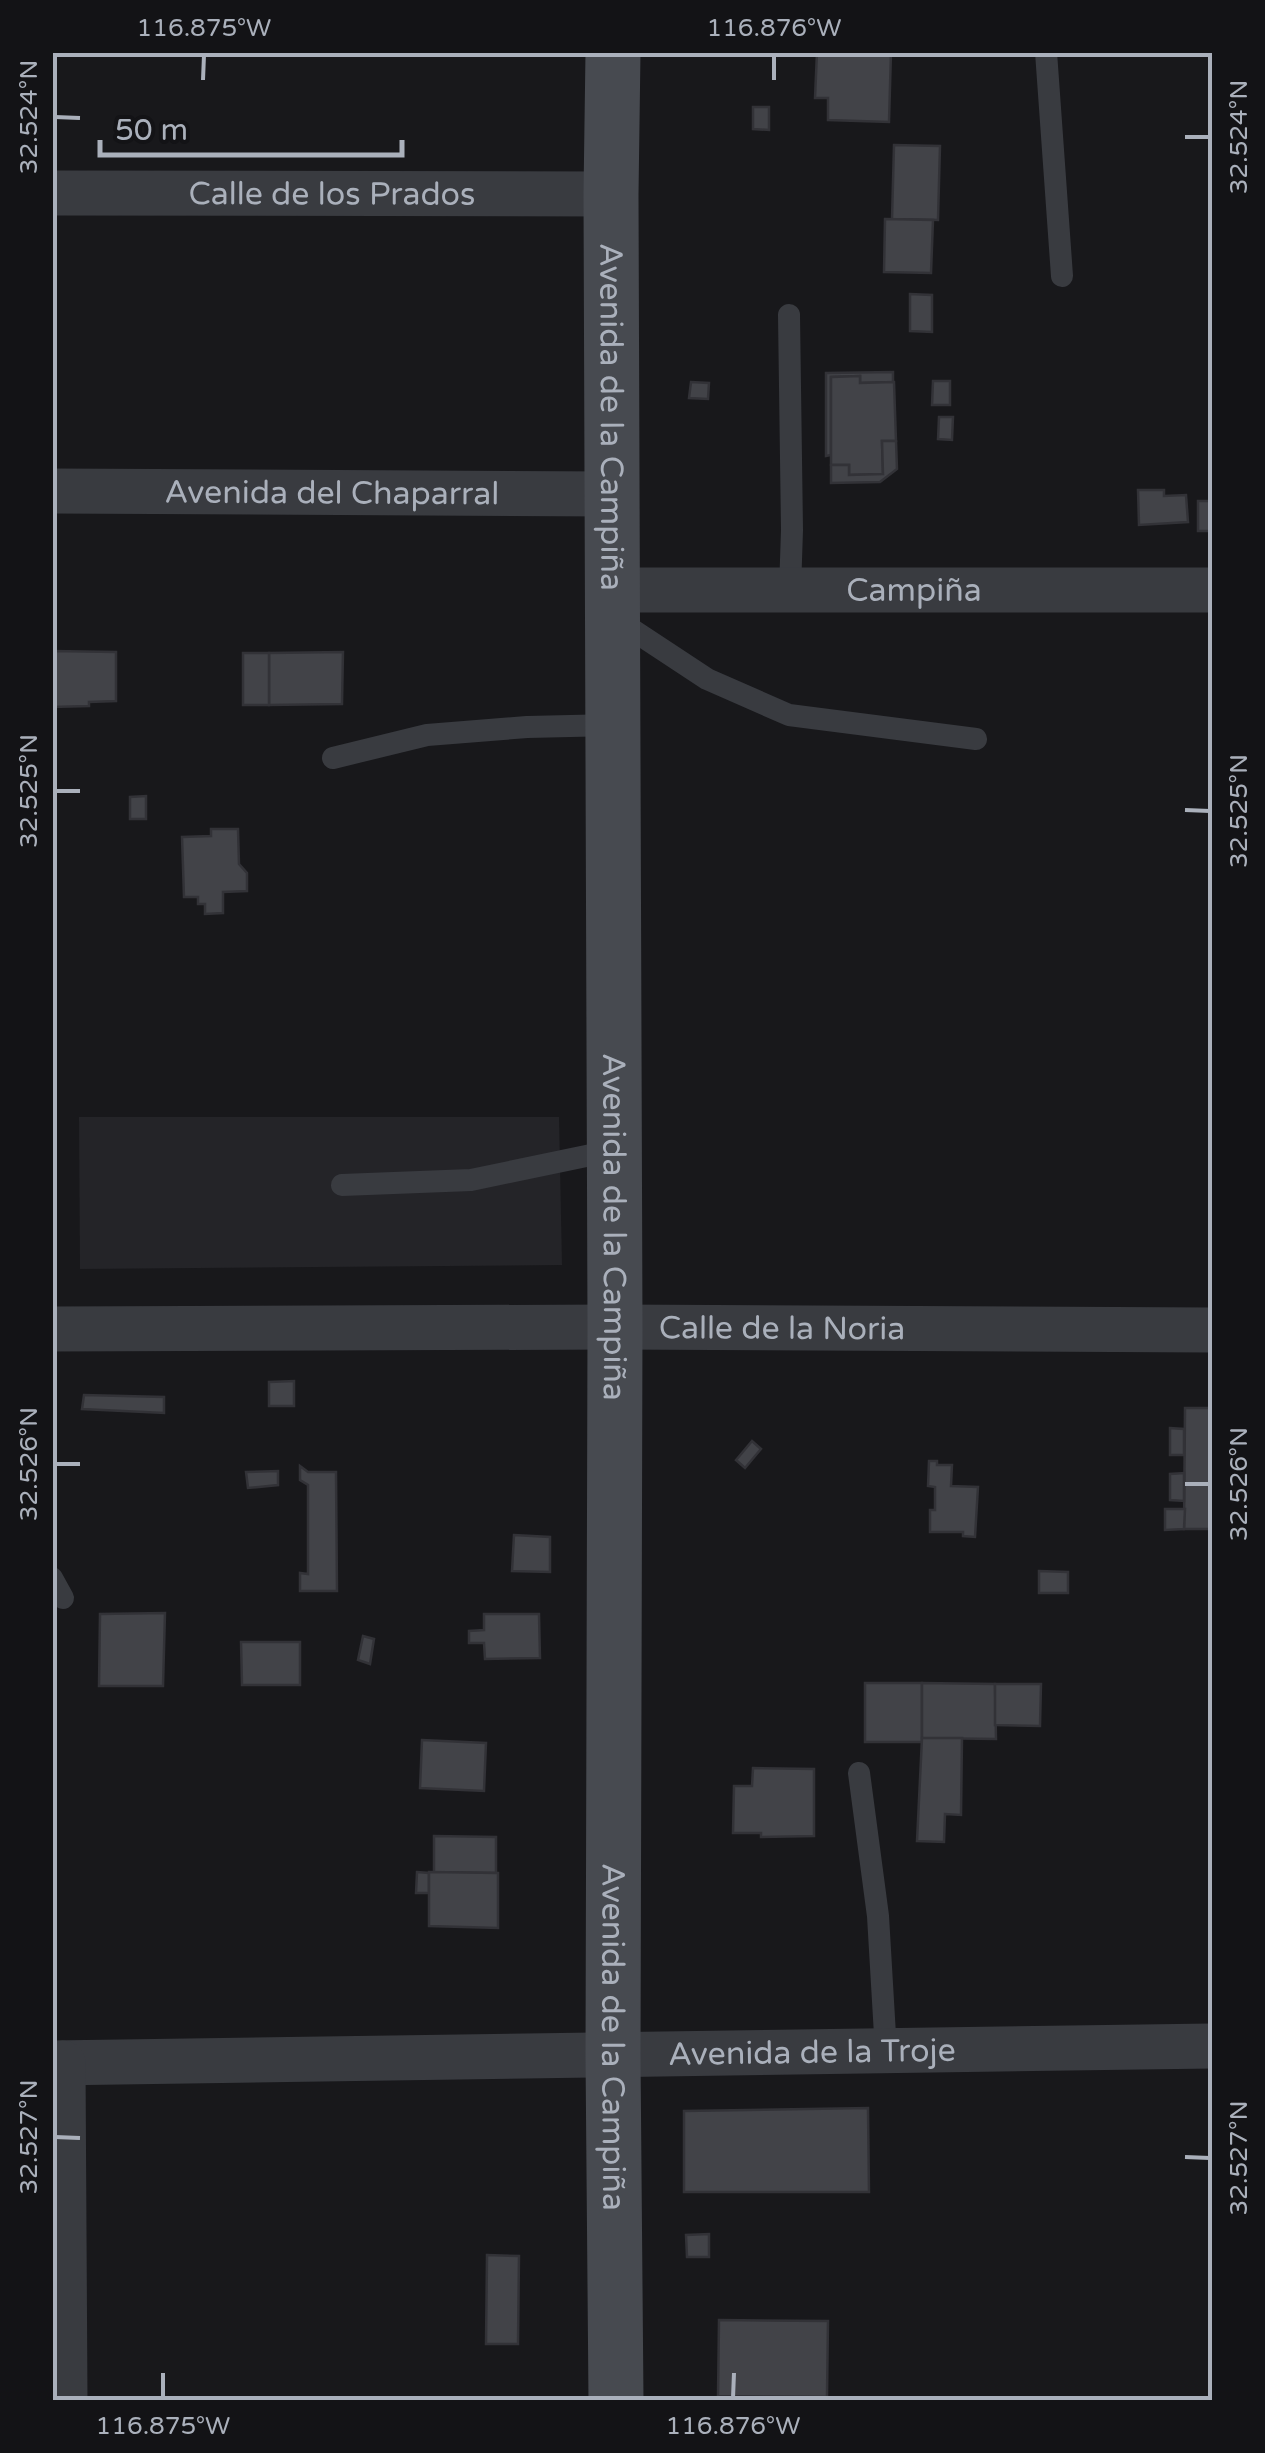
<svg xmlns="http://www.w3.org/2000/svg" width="1265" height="2453" font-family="'Varela Round',sans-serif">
<rect width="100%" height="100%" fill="#18181b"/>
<polygon fill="#242428" points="79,1117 559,1117 562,1265 80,1269"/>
<g fill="#424348" stroke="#323237" stroke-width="2.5">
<polygon points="817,52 891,52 889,122 828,120 828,98 815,98"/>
<polygon points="753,107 769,107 769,130 753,129"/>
<polygon points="894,145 940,146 938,220 892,219"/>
<polygon points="885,219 933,220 931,273 884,272"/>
<polygon points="910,294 932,295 932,332 910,331"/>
<polygon points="893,372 893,382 860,383 860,376 831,377 831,455 826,456 826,373"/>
<polygon points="860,376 860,383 894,382 896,441 882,441 883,474 849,475 849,465 831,465 831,377"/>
<polygon points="933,381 950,381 950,405 932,405"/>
<polygon points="691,382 709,383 708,399 689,398"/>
<polygon points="939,417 953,417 952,440 938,439"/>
<polygon points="882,441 896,441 897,469 880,482 831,483 831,465 849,465 849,475 883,474"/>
<polygon points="1138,490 1164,490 1164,496 1186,495 1188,522 1139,525"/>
<rect x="1198" y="501" width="14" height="30"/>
<polygon points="52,651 116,652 116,701 89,702 89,706 52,707"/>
<polygon points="343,652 342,704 269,705 269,653"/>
<rect x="243" y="653" width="26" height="52"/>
<polygon points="146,796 146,819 130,819 130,797"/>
<polygon points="211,829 238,829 239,864 247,873 247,891 223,892 223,913 205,914 205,904 198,904 198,897 184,897 182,837 211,836"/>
<polygon points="294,1381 294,1406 269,1406 269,1382"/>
<polygon points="84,1395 164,1397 164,1413 82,1409"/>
<polygon points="1185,1408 1212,1408 1212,1529 1184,1529"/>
<polygon points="1170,1428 1184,1429 1184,1455 1170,1455"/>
<polygon points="752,1441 761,1449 745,1468 736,1460"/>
<polygon points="929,1461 937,1461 937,1465 952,1465 951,1486 978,1487 975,1537 963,1536 963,1532 930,1532 930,1510 935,1510 935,1487 928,1486"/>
<polygon points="300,1466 308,1472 336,1472 337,1591 300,1591 300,1573 308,1574 308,1485 300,1480"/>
<polygon points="278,1471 278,1485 248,1488 246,1472"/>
<polygon points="1184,1473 1184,1501 1170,1500 1170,1474"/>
<polygon points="1165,1509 1185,1509 1184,1529 1165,1530"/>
<polygon points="514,1535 550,1537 550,1572 512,1571"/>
<polygon points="1039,1571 1068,1572 1068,1593 1039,1593"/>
<polygon points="165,1613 163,1686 99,1686 100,1614"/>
<polygon points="484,1614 539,1614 540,1658 485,1659 484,1643 469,1643 469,1631 484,1630"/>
<polygon points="363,1636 374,1639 370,1664 358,1660"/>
<polygon points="241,1642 300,1642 300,1685 242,1685"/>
<rect x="865" y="1683" width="57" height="59"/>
<polygon points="922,1683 995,1684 996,1739 922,1738"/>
<polygon points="995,1684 1041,1684 1040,1726 995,1725"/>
<polygon points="922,1738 962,1738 961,1815 945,1814 944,1842 917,1841"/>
<polygon points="422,1740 486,1743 484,1791 420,1788"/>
<polygon points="753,1768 814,1769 814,1836 761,1837 761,1833 733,1833 734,1786 752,1786"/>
<polygon points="434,1836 496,1837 496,1873 434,1872"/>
<polygon points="417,1872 429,1873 429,1893 416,1893"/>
<polygon points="429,1872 498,1873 498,1928 429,1926"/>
<polygon points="868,2108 869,2192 684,2192 684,2111"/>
<polygon points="709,2234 709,2257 687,2257 686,2235"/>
<polygon points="487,2255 519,2256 518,2344 486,2344"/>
<polygon points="719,2320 828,2321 827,2397 718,2396"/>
</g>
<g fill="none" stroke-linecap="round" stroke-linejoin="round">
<g stroke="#393b40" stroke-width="22">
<polyline points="1046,52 1062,276"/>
<polyline points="789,315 792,530 790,590"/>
<polyline points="616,619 707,679 789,715 976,739"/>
<polyline points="333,758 427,735 527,727 614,725"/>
<polyline points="342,1185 471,1180 615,1150"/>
<polyline points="52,1578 63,1598"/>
<polyline points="859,1773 878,1916 886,2052"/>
</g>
<g stroke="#393b40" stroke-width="45">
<path id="s1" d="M52 193 611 194"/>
<path id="s2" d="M52 491 612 494"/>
<path id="s3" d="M614 590H1212"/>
<path id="s4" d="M52 1329 615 1327 1212 1330"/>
<path id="s5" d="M52 2063 1212 2046"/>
<polyline points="63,2063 65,2400"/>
</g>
<path stroke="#474a50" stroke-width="55" id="s6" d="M613 52 611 194 615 1327 613 2056 616 2400"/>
</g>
<path fill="none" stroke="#aab0bb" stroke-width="4" d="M203 80 204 55M774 80V55M55 117 80 118M1185 137H1210M55 791H80M1185 810 1210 811M55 1464H80M1185 1484H1210M55 2137 80 2138M1185 2157 1210 2158M163 2398V2373M733 2398 734 2373"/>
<g text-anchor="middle" stroke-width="8" stroke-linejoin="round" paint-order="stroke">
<g font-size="32" fill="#aab0bb" stroke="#131316">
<text dy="11" stroke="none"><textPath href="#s1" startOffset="280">Calle de los Prados</textPath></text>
<text dy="11" stroke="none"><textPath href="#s6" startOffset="365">Avenida de la Campiña</textPath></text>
<text dy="11" stroke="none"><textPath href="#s2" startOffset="280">Avenida del Chaparral</textPath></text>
<text dy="11" stroke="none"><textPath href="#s3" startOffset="300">Campiña</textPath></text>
<text dy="11" stroke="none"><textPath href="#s6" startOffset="1175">Avenida de la Campiña</textPath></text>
<text dy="11" stroke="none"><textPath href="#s4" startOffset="730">Calle de la Noria</textPath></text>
<text dy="11" stroke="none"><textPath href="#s6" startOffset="1985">Avenida de la Campiña</textPath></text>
<text dy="11" stroke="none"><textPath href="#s5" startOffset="760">Avenida de la Troje</textPath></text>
</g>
</g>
<rect width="1265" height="2453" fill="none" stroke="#131316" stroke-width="110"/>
<path d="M100 140v15h302v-15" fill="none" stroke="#aab0bb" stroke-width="5"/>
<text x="115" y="140" font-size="30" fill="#aab0bb" stroke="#131316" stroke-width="8" paint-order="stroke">50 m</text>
<rect x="55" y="55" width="1155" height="2343" fill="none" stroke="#aab0bb" stroke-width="4"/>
<g font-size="25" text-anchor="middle" fill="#aab0bb">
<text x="204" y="36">116.875°W</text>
<text x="774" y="36">116.876°W</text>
<text transform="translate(28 117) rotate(-90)" y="9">32.524°N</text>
<text transform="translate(1238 137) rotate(-90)" y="9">32.524°N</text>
<text transform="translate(28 791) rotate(-90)" y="9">32.525°N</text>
<text transform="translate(1238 811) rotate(-90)" y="9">32.525°N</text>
<text transform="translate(28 1464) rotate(-90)" y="9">32.526°N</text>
<text transform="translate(1238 1484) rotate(-90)" y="9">32.526°N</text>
<text transform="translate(28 2137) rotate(-90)" y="9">32.527°N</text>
<text transform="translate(1238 2158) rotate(-90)" y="9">32.527°N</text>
<text x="163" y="2434">116.875°W</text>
<text x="733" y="2434">116.876°W</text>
</g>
</svg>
